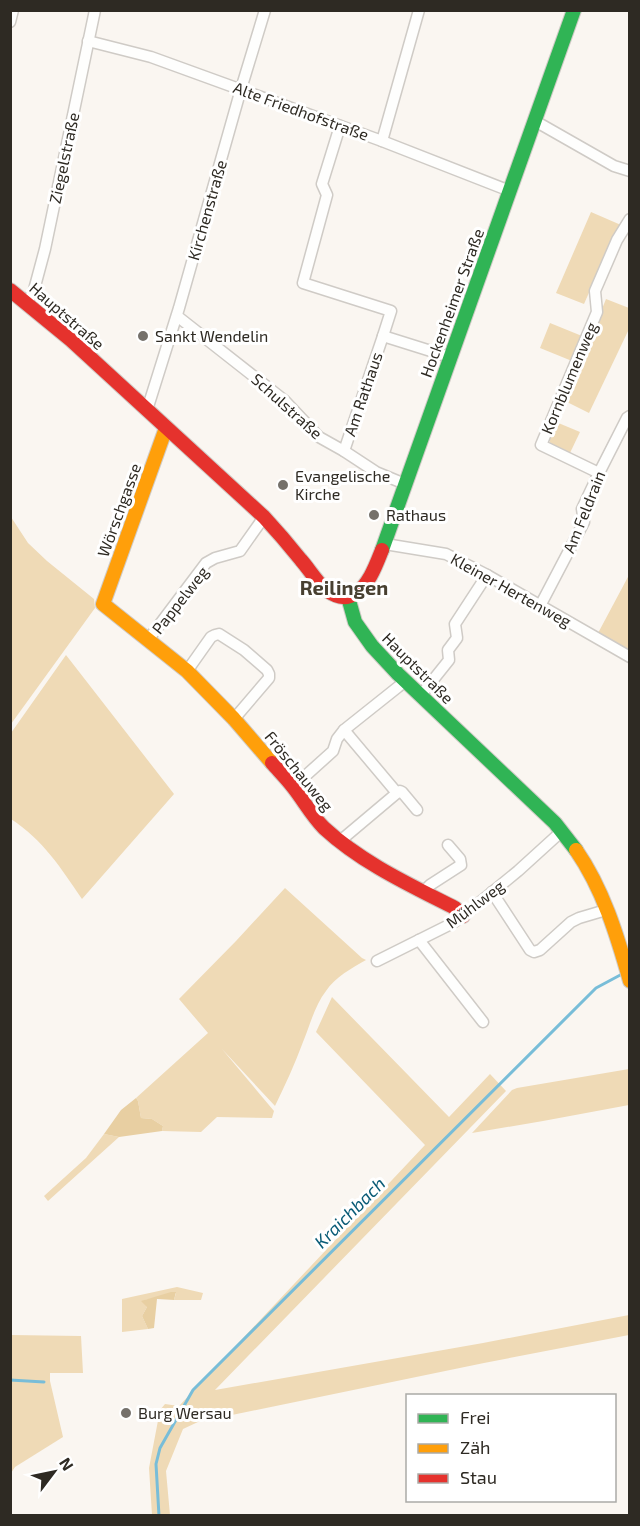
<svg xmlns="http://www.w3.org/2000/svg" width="640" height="1526" font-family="'Exo 2',sans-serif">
<rect width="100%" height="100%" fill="#faf6f1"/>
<g fill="#efdab6">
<polygon points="591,212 621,225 613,238 584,304 556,293"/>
<polygon points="606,299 629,308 629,329 589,413 565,401"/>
<polygon points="550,323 582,336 572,361 540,348"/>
<polygon points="556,422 580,432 569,455 552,447 549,440"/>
<polygon points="11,517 28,543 47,561 94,599 95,608 11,724"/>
<polygon points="629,575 629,652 597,635"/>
<path d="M66 655 174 794 82 899C61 868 43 840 11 819V733Z"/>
<path d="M285 888 362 958 366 960C352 968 335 977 326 991 315 1005 310 1025 303 1042 295 1064 285 1085 275 1106L222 1049 274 1111 272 1118 217 1117 201 1132 162 1131 163 1126 152 1119 141 1118 138 1101 136 1098 208 1033 179 999 236 941Z"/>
<polygon points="332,997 449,1117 490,1074 506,1091 215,1390 483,1343 629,1315 629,1335 484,1363 198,1422 183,1429 166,1471 170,1515 152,1515 149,1468 160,1410 165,1404 179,1406 425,1145 316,1032"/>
<polygon points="629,1069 629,1105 543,1121 472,1133 512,1090 517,1088"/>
<polygon points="104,1134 119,1137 48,1201 44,1196 86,1158"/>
<polygon points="177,1287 203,1293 201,1300 174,1300 176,1293 145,1300 147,1307 142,1316 148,1329 122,1332 122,1299"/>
<polygon points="11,1335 81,1336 83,1373 50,1373 50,1381 63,1437 15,1467 11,1473"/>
</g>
<g fill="#e8cfa2">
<polygon points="136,1098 138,1101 141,1118 152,1119 163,1126 162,1131 119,1137 104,1134 121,1110"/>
<polygon points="171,1292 176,1292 174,1300 157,1299 154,1328 148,1329 142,1316 147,1307 141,1301"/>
</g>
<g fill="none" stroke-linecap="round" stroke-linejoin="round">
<g stroke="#78bdd8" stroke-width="3">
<polyline points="10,1380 44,1382"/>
<polyline points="159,1516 156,1464 160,1448 193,1390 596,988 624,973"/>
</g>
<defs>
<g id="street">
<polyline points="10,22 13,10"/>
<polyline points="88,41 151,57 382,141 510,191"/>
<polyline points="535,121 614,166 630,171"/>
<polyline points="340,126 322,184 327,195 303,283 391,311 383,336"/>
<polyline points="382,141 419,10"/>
<polyline points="27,303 34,290 45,249 95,10"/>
<polyline points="177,316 284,400 319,437 344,451 376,472 405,484"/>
<polyline points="147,410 179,308 241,89 265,10"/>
<polyline points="344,451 383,336 450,357"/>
<polyline points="599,473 541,445 597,312 595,291 617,240 630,219"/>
<polyline points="385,544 446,554 487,575 630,657"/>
<polyline points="540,606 584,522 582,509 599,473 627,418 630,416"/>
<polyline points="148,640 206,563 215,558 240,551 264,517"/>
<polyline points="187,671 211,637 215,635 219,634 244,650 267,670 269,674 269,678 234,719"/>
<polyline points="421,695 449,660 448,650 457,638 455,624 487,575"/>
<polyline points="344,730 397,793 400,791 402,792 417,810"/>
<polyline points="293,787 333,751 337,739 344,730 398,687 405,681"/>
<polyline points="340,841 397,793"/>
<polyline points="424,891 430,885 461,865 460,859 448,845"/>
<polyline points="492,892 530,950 534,952 540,950 571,922 579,918 606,910"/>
<polyline points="419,940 483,1022"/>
<polyline points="377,961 451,924 463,916 518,871 562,831"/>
</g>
<g id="fast">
<polyline points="382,550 574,10"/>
<polyline points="348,597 355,622 372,646 398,674 555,823 576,850"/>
</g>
<g id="slow">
<polyline points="166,428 103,604 187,671 234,719 272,763"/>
<path d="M576 850C603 889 617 935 630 981"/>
</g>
<g id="jam">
<path d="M10 290 71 340 264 517C277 531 289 545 301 560 309 569 316 581 325 589 334 596 345 600 355 594 369 585 376 565 382 550"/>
<path d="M272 763C279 771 287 779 293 787 304 801 312 816 324 828 362 863 410 885 455 908L463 916"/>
</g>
</defs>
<use href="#street" stroke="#cfcbc6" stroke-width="13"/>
<use href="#fast" stroke="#cfcbc6" stroke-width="16"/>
<use href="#slow" stroke="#cfcbc6" stroke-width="16"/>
<use href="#jam" stroke="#cfcbc6" stroke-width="16"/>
<use href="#street" stroke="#fefefd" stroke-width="10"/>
<use href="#fast" stroke="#30b455" stroke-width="14"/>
<use href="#slow" stroke="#ff9f0a" stroke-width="14"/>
<use href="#jam" stroke="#e5322d" stroke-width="14"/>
</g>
<g fill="#75716b" stroke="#fff" stroke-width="2">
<circle cx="143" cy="336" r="6"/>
<circle cx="283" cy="485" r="6"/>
<circle cx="374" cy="515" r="6"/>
<circle cx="126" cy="1413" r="6"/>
</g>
<g text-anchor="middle" stroke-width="6" stroke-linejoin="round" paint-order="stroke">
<g font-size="16" fill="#2e2a23" stroke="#fff">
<text transform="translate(301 111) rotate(20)" y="6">Alte Friedhofstraße</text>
<text transform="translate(64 158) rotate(-78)" y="6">Ziegelstraße</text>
<text transform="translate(207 210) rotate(-74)" y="6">Kirchenstraße</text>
<text transform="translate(452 303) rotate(-70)" y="6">Hockenheimer Straße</text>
<text transform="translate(67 316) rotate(41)" y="6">Hauptstraße</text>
<text transform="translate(569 378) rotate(-67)" y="6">Kornblumenweg</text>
<text transform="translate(363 394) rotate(-71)" y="6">Am Rathaus</text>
<text transform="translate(287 406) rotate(42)" y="6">Schulstraße</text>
<text transform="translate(119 510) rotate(-70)" y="6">Wörschgasse</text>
<text transform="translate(584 512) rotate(-68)" y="6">Am Feldrain</text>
<text transform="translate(511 590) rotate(29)" y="6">Kleiner Hertenweg</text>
<text transform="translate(180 600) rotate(-52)" y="6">Pappelweg</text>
<text transform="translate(418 668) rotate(45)" y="6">Hauptstraße</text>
<text transform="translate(299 771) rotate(51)" y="6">Fröschauweg</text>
<text transform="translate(475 904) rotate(-37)" y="6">Mühlweg</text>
</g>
<g font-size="16" fill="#2e2a23" stroke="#fff" text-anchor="start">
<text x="155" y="342">Sankt Wendelin</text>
<text x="295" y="482">Evangelische<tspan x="295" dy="18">Kirche</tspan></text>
<text x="386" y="521">Rathaus</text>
<text x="138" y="1419">Burg Wersau</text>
</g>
<g font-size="18" font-style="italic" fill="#0a5c77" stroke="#fff">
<text transform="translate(350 1213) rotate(-45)" y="6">Kraichbach</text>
</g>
<g font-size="20" font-weight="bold" fill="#484031" stroke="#fff">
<text x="344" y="595">Reilingen</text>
</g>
</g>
<rect width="640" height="1526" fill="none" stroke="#2e2a23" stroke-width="24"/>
<rect x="406" y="1394" width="210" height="108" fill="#ffffff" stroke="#abaaa7" stroke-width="1.5"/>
<rect x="418" y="1414" width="30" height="9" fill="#30b455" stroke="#abaaa7" stroke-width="1.5"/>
<text x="460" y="1424" font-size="18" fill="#2e2a23">Frei</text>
<rect x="418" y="1444" width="30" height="9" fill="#ff9f0a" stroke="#abaaa7" stroke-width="1.5"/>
<text x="460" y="1454" font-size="18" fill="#2e2a23">Zäh</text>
<rect x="418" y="1474" width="30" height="9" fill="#e5322d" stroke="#abaaa7" stroke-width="1.5"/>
<text x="460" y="1484" font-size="18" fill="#2e2a23">Stau</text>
<g transform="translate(54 1472) rotate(58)" stroke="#ffffff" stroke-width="4.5" paint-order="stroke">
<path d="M0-4.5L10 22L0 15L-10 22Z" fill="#2e2a23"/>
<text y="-9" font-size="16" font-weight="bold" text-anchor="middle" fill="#2e2a23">N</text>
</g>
</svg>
